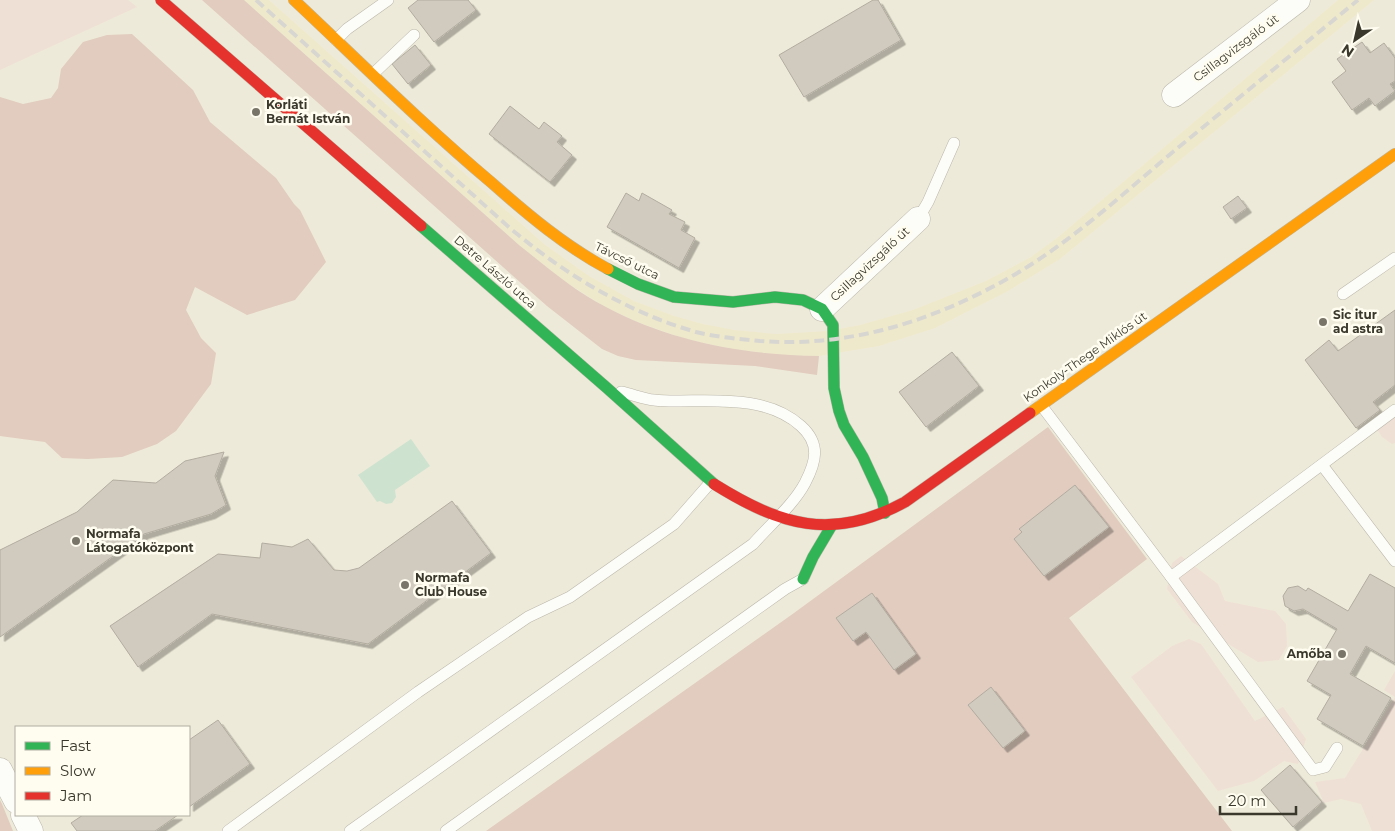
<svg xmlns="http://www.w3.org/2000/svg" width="1395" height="831" font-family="Montserrat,sans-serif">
<defs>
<filter id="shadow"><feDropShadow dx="4.5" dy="4.5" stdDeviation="0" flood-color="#0004"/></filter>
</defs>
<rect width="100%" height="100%" fill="#eeead9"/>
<polygon fill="#efe9cc" points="244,0 269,0 544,244 589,276 634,301 674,316 703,324 734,330 776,334 828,331 860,325 913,310 986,281 1031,257 1057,238 1338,0 1374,0 1060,259 1008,291 935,328 879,346 819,356 786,356 730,349 682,338 637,322 605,307 564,281 519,245"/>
<g fill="#efe0d5">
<polygon points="0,0 128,0 137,7 0,70"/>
<polygon points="1395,416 1395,443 1392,444 1382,437 1377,429"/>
<polygon points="1181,556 1218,584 1225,601 1275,611 1286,624 1287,646 1279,660 1258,662 1192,622 1167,589 1172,563"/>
<polygon points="1189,639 1201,644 1255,721 1283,707 1306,739 1298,764 1284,761 1254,781 1218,791 1131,677 1172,646"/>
<polygon points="1395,671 1395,831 1372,831 1361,804 1341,799 1324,803 1315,782 1345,778 1395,697 1384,690"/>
</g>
<g fill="#e1ccbf">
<path d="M202 0H244L519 245C547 267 574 291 606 307 671 342 746 355 819 356L817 375 755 366 636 360 618 356 602 349 547 306Z"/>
<polygon points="132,34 193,90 210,122 276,178 294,204 300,210 326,262 295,300 247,315 195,287 186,310 201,338 216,353 211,384 176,431 157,444 122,457 88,459 62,458 45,442 0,436 0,97 23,104 51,98 58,88 61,69 83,42 107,35"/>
<polygon points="1048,427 1147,559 1069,618 1232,831 486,831 794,613"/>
<polygon points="0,800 2,804 13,831 0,831"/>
</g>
<polygon fill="#cee3cf" points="411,439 430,466 395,490 396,497 392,503 386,504 380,501 377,502 358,475"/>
<g fill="#d1cbbf" stroke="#b2aca0" filter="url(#shadow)">
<polygon points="418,0 468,0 476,10 434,42 408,8"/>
<polygon points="873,0 878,0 901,40 804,97 779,55"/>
<polygon points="1362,42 1370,53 1384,43 1395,58 1395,81 1390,84 1395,91 1375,106 1369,98 1352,110 1332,82 1346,71 1337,59"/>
<polygon points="415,45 431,65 408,84 392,64"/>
<polygon points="510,106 539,129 544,122 562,136 557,142 572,155 550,182 489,134"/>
<polygon points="626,193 639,201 642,193 672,210 669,214 685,222 681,230 695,238 679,268 607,227"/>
<polygon points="1238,196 1247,208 1231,219 1223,207"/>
<polygon points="1395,310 1395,385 1373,402 1380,410 1356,428 1305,360 1329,340 1338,351"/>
<polygon points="952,352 979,386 926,427 899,392"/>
<polygon points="224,452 215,476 226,505 211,514 144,534 0,637 0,550 77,512 113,480 156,483 185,461"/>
<polygon points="1075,485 1109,527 1044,576 1014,539 1022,532 1019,529"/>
<polygon points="452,501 491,553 368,644 212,614 138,667 110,626 218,554 260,558 262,543 292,547 308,539 334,570 347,571 359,568"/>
<polygon points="1370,574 1395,588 1395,663 1366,646 1350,674 1391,698 1363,746 1317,719 1331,695 1307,681 1337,629 1303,609 1294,611 1285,606 1283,596 1288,588 1298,586 1306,591 1308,588 1348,611"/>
<polygon points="872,593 916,654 894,670 866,632 853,641 836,618"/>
<polygon points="991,687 1025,731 1003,748 968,705"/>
<polygon points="218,720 250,764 189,807 189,740"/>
<polygon points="1290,765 1322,802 1293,827 1261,790"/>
<polygon points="83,815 178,815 155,831 77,831 71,823"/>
</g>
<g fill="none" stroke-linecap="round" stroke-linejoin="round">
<defs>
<g id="lane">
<polyline points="336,40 347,29 388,0"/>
<polyline points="373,74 414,35"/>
<polyline points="918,219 928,202 954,143"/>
<polyline points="1343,294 1395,258"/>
<polyline points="1041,405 1171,577 1313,770 1325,767 1337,748"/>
<polyline points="1322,465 1395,561"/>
<polyline points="1171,577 1395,410"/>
<polyline points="228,831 418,692 528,617 570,597 674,524 711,482"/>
<path d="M350 831 753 544C769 526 794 504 805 483 816 462 821 444 801 426 768 396 718 401 677 401 670 401 662 401 654 400 643 399 632 394 621 392"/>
<polyline points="446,831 785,589 803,579"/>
</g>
<g id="street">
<polyline points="1174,95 1298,0"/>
<polyline points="822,309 918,219"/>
<polyline points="0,770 16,801"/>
<polyline points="23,815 31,831"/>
</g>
<g id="fast">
<polyline points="421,226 607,388 714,484"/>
<polyline points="608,269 638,284 674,297 733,302 775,297 803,300 822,309 833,325 834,388 839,411 844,425 863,457 882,498 885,513"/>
<polyline points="803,579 813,557 832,525"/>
</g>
<g id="slow">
<path d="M294 0C360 62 423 125 492 183 528 215 565 246 608 269"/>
<polyline points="1030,413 1395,154"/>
</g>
<g id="jam">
<polyline points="161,0 421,226"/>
<path d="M714 484C780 525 832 542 905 502L1030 413"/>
</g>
</defs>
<use href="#lane" stroke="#bab7a9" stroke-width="12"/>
<use href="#street" stroke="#bab7a9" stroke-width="25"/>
<use href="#fast" stroke="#bab7a9" stroke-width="12"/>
<use href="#slow" stroke="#bab7a9" stroke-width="12"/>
<use href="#jam" stroke="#bab7a9" stroke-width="12"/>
<use href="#lane" stroke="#fcfcf9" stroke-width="11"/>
<use href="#street" stroke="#fcfcf9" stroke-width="24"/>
<use href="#fast" stroke="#30b455" stroke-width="11"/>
<use href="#slow" stroke="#ff9f0a" stroke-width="11"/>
<use href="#jam" stroke="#e5322d" stroke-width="11"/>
<path stroke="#d8d6d1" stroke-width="4" stroke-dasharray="10 5" stroke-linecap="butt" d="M256 0 511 229C566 275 627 312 696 332 716 337 739 339 760 341 851 348 936 320 1014 275 1072 241 1123 194 1174 151 1235 101 1297 50 1358 0"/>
</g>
<g fill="#797669" stroke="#fffdf0" stroke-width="2">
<circle cx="256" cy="112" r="5"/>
<circle cx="1323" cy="322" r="5"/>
<circle cx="76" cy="541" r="5"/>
<circle cx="405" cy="585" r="5"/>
<circle cx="1342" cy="654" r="5"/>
</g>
<g text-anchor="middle" stroke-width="5" stroke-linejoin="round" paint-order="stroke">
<g font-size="12" fill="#3a382c" stroke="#fffdf0">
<text transform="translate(1236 48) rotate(-37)" y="4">Csillagvizsgáló út</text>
<text transform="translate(627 261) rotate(26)" y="4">Távcső utca</text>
<text transform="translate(870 264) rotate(-43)" y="4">Csillagvizsgáló út</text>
<text transform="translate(495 272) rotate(41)" y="4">Detre László utca</text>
<text transform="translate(1085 357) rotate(-35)" y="4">Konkoly-Thege Miklós út</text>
</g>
<g font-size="12" font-weight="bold" fill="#3a382c" stroke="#fffdf0" text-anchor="start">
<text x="266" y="109">Korláti<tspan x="266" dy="14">Bernát István</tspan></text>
<text x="1333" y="319">Sic itur<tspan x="1333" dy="14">ad astra</tspan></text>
<text x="86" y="538">Normafa<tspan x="86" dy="14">Látogatóközpont</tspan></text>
<text x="415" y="582">Normafa<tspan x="415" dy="14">Club House</tspan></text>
<text x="1332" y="658" text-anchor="end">Amőba</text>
</g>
</g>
<rect x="15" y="726" width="175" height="90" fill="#fffdf0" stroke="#b0aea2"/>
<rect x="25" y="742" width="25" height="8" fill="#30b455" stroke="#b0aea2"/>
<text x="60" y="751" font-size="15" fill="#3a382c">Fast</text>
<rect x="25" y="767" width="25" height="8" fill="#ff9f0a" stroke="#b0aea2"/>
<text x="60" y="776" font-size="15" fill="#3a382c">Slow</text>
<rect x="25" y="792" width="25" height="8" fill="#e5322d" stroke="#b0aea2"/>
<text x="60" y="801" font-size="15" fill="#3a382c">Jam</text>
<g transform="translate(1355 40) rotate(214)" stroke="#fffdf0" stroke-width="4" paint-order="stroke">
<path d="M0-4L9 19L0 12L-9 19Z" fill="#3a382c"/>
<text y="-8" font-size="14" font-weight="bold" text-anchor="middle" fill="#3a382c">N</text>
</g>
<path d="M1220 806v8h76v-8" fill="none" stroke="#3a382c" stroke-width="2.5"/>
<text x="1228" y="806" font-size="15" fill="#3a382c" stroke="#fffdf0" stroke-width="4" paint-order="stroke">20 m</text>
</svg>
